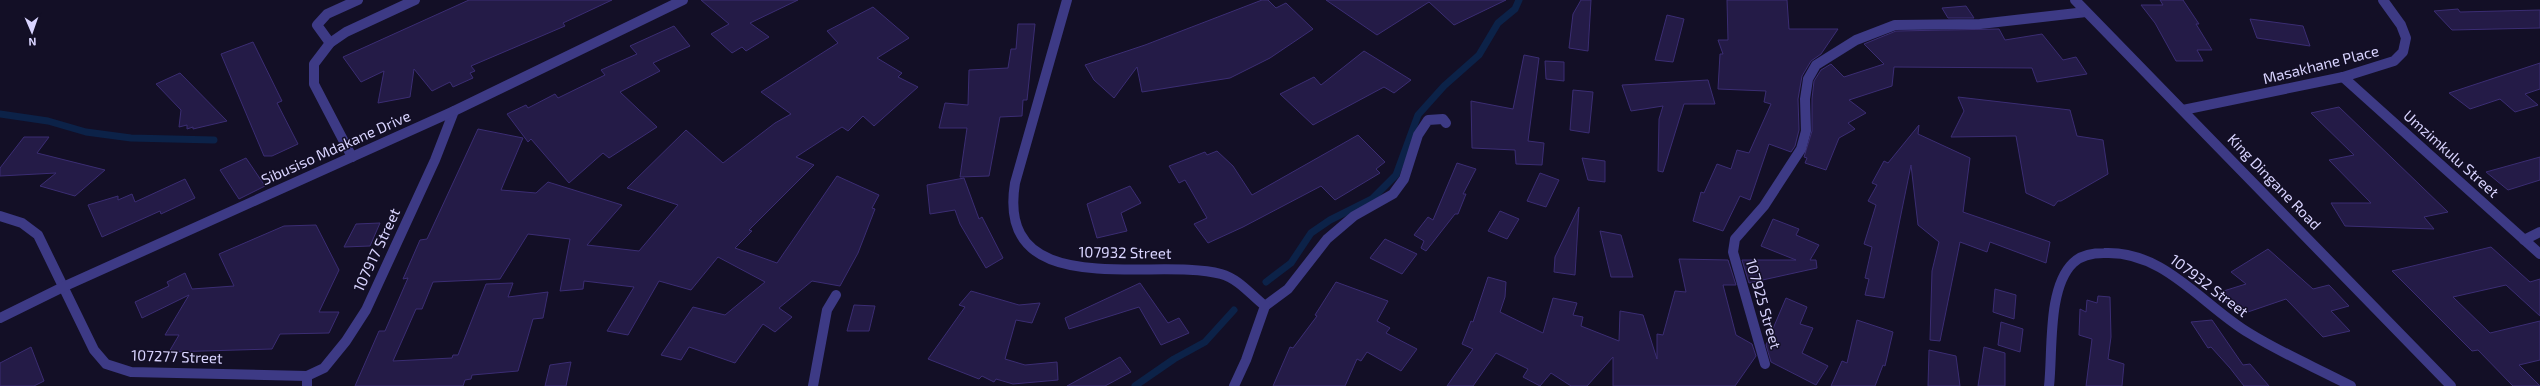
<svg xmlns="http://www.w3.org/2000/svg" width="2540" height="386" font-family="'Exo 2',sans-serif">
<rect width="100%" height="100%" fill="#130f26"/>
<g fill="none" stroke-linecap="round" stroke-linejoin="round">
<g stroke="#0c2248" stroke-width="7">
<polyline points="0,114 48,121 86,132 131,138 214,140"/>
<polyline points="1266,282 1291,263 1311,233 1330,220 1372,199 1396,175 1418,115 1444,86 1479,55 1498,23 1515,9 1519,0"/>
<polyline points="1135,386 1174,359 1205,342 1234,310"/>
</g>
</g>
<g fill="#241b47" stroke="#3b2d73">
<polygon points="469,0 612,0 563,23 565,26 471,66 475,71 470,73 473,78 453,87 450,82 432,91 414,69 410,97 378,103 384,71 361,82 343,57"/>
<polygon points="701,0 798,0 750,23 769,37 746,51 742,47 732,53 711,34 729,24"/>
<polygon points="1262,0 1268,0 1276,8 1286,3 1313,29 1270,58 1230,78 1142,92 1137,67 1114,98 1094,80 1085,65 1145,45"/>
<polygon points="1326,0 1506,0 1454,25 1429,2 1377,35"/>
<polygon points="1581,0 1591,0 1588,51 1569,48 1573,14"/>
<polygon points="1727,0 1787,0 1789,29 1838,29 1821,54 1811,61 1802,76 1798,99 1799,130 1795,146 1791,152 1769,144 1750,200 1740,196 1723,231 1693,221 1701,192 1704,193 1717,164 1731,169 1737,150 1749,153 1771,104 1764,102 1766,91 1718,89 1720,54 1723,54 1718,40 1728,40"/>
<polygon points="2160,0 2183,0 2199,24 2196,24 2212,50 2197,50 2203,61 2176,61 2155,23 2141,5 2163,5"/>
<polygon points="1966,6 1974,18 1948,18 1942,8"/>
<polygon points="873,7 909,38 877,58 902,73 898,77 918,87 874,126 863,116 848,131 842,127 796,157 814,165 749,230 752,231 735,248 777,263 837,176 879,195 872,208 875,209 858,253 840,286 812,281 779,308 792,317 775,332 763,324 735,363 689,347 681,360 661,355 693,307 725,315 765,282 718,257 691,290 659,281 628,335 607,331 634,287 584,281 583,289 560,291 570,239 528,234 500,279 433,282 422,309 416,309 393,361 452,358 453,355 458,355 486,284 513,283 508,297 548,292 543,318 533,319 518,371 472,375 471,379 465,380 463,386 355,386 379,331 385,331 408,278 403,279 420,240 427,239 478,129 523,138 501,190 536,193 548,182 622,205 587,245 639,251 678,205 627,188 686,130 723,163 775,123 791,114 761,92 838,43 827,31"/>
<polygon points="2458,9 2460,12 2540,10 2540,28 2452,30 2434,11"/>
<polygon points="1667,15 1684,19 1673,62 1655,60"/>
<polygon points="2250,19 2303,26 2310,46 2257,38"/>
<polygon points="1018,24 1035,24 1027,100 1023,100 1022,116 1000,117 989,176 960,177 967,128 939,128 945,103 968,105 969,70 1008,68 1011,49 1016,49"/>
<polygon points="674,26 690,46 653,63 660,71 620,92 657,127 609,158 603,153 569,183 531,139 528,142 507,114 526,105 528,108 555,94 558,98 605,75 601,70 637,54 630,46"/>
<polygon points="1999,29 2005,40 2042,34 2063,60 2076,57 2087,74 2037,82 2032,68 1894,67 1892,86 1849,100 1866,113 1848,123 1855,129 1839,138 1826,170 1805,163 1807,158 1804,157 1812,131 1812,99 1814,81 1821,70 1831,64 1844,77 1884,64 1864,44 1896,31"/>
<polygon points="253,42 282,101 277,103 298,144 272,156 264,156 221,54"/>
<polygon points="1364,51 1411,80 1394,93 1384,87 1313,125 1280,94 1314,77 1321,85"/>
<polygon points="1524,55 1539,58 1528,141 1544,143 1542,165 1516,164 1515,150 1472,148 1471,101 1513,109"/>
<polygon points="1545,61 1564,62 1564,81 1546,79"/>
<polygon points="2540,63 2540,89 2525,94 2538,105 2515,112 2500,99 2470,109 2449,93"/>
<polygon points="180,73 227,121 193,129 193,127 187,129 187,125 179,127 181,110 156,84"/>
<polygon points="1708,80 1715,104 1684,104 1663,172 1658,171 1659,119 1663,106 1631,111 1622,85"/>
<polygon points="1573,90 1593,92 1589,133 1570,130"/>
<polygon points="1958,97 2070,110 2077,136 2103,140 2108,174 2061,201 2058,201 2054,206 2026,193 2016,136 1951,137 1964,111"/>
<polygon points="2339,107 2448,212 2424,217 2434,229 2345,226 2331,203 2371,203 2329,160 2354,155 2311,113"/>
<polygon points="1919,125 1918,134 1970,158 1963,212 2050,242 2046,263 1990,242 1987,252 1960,242 1940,341 1930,340 1932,271 1939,242 1918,225 1911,165 1884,298 1865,295 1869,279 1865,278 1872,247 1864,244 1876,205 1868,201 1877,185 1872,183 1884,161 1888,163"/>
<polygon points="1358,135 1385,162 1376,169 1380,173 1335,200 1321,186 1243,227 1208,243 1194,224 1207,218 1185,180 1179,183 1169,166 1205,152 1207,155 1217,151 1233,166 1252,195"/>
<polygon points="24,137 49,137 37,153 105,170 75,196 40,186 56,173 0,176 0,168"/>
<polygon points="2540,157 2540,180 2508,190 2486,172"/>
<polygon points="246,158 265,186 239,199 220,170"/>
<polygon points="1582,158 1605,161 1605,182 1588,180"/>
<polygon points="1457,163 1476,169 1463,194 1466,194 1458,214 1455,214 1426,251 1421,248 1424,241 1414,235 1428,217 1433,220"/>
<polygon points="1540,173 1559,180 1546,207 1527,201"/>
<polygon points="964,178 979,219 982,217 1003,258 986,268 960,224 955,210 930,214 927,185"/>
<polygon points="185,179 195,198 161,214 160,211 102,237 88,205 118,196 118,200 132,194 135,202"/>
<polygon points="1130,186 1141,203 1121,213 1127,231 1097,238 1087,204"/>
<polygon points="1579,207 1575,275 1554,272 1555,257"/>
<polygon points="1500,211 1519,219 1507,239 1488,231"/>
<polygon points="1773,219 1799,229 1796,235 1819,245 1810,260 1816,260 1817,268 1749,283 1742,260 1796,260 1761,246"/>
<polygon points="380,223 370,246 344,247 356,224"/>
<polygon points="316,225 339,270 319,312 339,312 329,333 280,334 272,349 169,352 179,335 165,335 189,295 142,318 135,302 169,286 167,282 185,273 192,289 234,286 219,254 284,226"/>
<polygon points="1600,231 1621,235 1633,277 1611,277"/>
<polygon points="1385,239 1417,254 1402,274 1370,258"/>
<polygon points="2491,247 2530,282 2540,279 2540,316 2506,285 2453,297 2490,333 2540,321 2540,360 2519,365 2540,386 2513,386 2478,350 2472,351 2392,271"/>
<polygon points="2268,249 2313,289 2329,285 2349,306 2331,311 2350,331 2323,337 2286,299 2239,315 2217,293 2246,284 2231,272"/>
<polygon points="1679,259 1728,260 1736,285 1723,285 1736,335 1752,344 1756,356 1735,386 1613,386 1613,357 1587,386 1571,386 1551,373 1540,386 1523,377 1528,369 1496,353 1473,386 1447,386 1473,349 1462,344 1471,321 1473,322 1488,277 1506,282 1505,297 1500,312 1543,333 1553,298 1577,303 1573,315 1583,317 1581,326 1619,341 1620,311 1643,315 1657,359 1657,334 1663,335 1675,291 1686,292"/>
<polygon points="1336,282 1388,301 1377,321 1390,328 1386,333 1417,349 1401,371 1367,352 1361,361 1357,359 1345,386 1273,386 1290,347 1293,348 1317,316 1315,315"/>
<polygon points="1140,283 1168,323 1179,318 1189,333 1161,345 1139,307 1069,329 1065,318"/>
<polygon points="1995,289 2016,295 2014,319 1993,312"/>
<polygon points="971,291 1019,305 1040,303 1032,323 1016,320 1005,359 1025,365 1057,362 1058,380 1013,384 996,379 994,382 982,376 979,379 928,359 965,307 959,305"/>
<polygon points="2098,296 2110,297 2111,337 2108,359 2124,364 2122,386 2086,386 2092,339 2079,335 2080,309 2086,312 2087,300 2097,303"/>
<polygon points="1786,298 1807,307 1800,324 1813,328 1802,353 1828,366 1816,385 1771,362 1766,345"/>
<polygon points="854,305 875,306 869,331 847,331"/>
<polygon points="1857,320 1893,332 1885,366 1883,365 1875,386 1831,386 1842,361 1847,363"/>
<polygon points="2212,320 2243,365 2250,364 2269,386 2244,386 2230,368 2211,347 2208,348 2191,322"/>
<polygon points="2001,322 2023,329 2020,352 1998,345"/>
<polygon points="31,347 44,381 34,386 0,386 0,363"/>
<polygon points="1984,347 2005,353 2005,386 1978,386"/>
<polygon points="1929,350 1956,356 1960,386 1928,386"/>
<polygon points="1120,357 1131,372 1105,386 1067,386"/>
<polygon points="571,362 566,386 545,386 550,365"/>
</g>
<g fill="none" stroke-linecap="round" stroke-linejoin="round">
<g stroke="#3d3a85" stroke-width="10">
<polyline points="1265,306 1288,289 1327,239 1354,216 1393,194 1404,179 1418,135 1428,120 1443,119 1446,123"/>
<polyline points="813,386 827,310 836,295"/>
</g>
<g stroke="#3d3a85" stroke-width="10">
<path d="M1067 0 1015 183C995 305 1156 256 1221 274 1239 279 1251 295 1265 306L1246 360 1234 386"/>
<polyline points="330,43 317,25 327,14 358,0"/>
<polyline points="2343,77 2540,254"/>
<polyline points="2183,110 2343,77 2394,61 2403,52 2406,38 2401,25 2383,0"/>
<polyline points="352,157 314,84 314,64 330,43 346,32 415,0"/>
<polyline points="0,216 22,223 38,235 94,350 106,364 131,372 307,376"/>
<polyline points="2524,240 2540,232"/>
<polyline points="1765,364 1733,252 1735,239 1764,206 1801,149 1806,131 1805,99 1808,79 1816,65 1856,40 1895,25 1980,24 2086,12"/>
<polyline points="307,386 307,376 324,368 346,341 366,310 435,160 454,111"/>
<path d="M2049 386C2053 352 2047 288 2073 263 2081 255 2093 253 2104 253 2164 250 2202 305 2249 333 2281 353 2317 368 2351 386"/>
</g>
<g stroke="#3d3a85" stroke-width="10">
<polyline points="2075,0 2451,386"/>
<polyline points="0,318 63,287 454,111 683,0"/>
</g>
</g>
<g text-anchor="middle" stroke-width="3" stroke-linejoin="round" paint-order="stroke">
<g font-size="15" fill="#d9d4ff" stroke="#130f26">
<text transform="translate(2321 65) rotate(-14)" y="5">Masakhane Place</text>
<text transform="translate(336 148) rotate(-24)" y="5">Sibusiso Mdakane Drive</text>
<text transform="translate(2451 154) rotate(42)" y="5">Umzimkulu Street</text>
<text transform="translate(2274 182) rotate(46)" y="5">King Dingane Road</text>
<text transform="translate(377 250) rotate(-65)" y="5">107917 Street</text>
<text transform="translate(1125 253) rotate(1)" y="5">107932 Street</text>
<text transform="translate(2209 286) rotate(37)" y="5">107932 Street</text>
<text transform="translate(1763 304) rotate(74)" y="5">107925 Street</text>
<text transform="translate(177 357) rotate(2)" y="5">107277 Street</text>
</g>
</g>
<g transform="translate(32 32) rotate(178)" stroke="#130f26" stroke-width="3" paint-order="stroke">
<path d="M0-3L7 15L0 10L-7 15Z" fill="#d9d4ff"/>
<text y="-6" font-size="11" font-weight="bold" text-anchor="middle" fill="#d9d4ff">N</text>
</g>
</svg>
